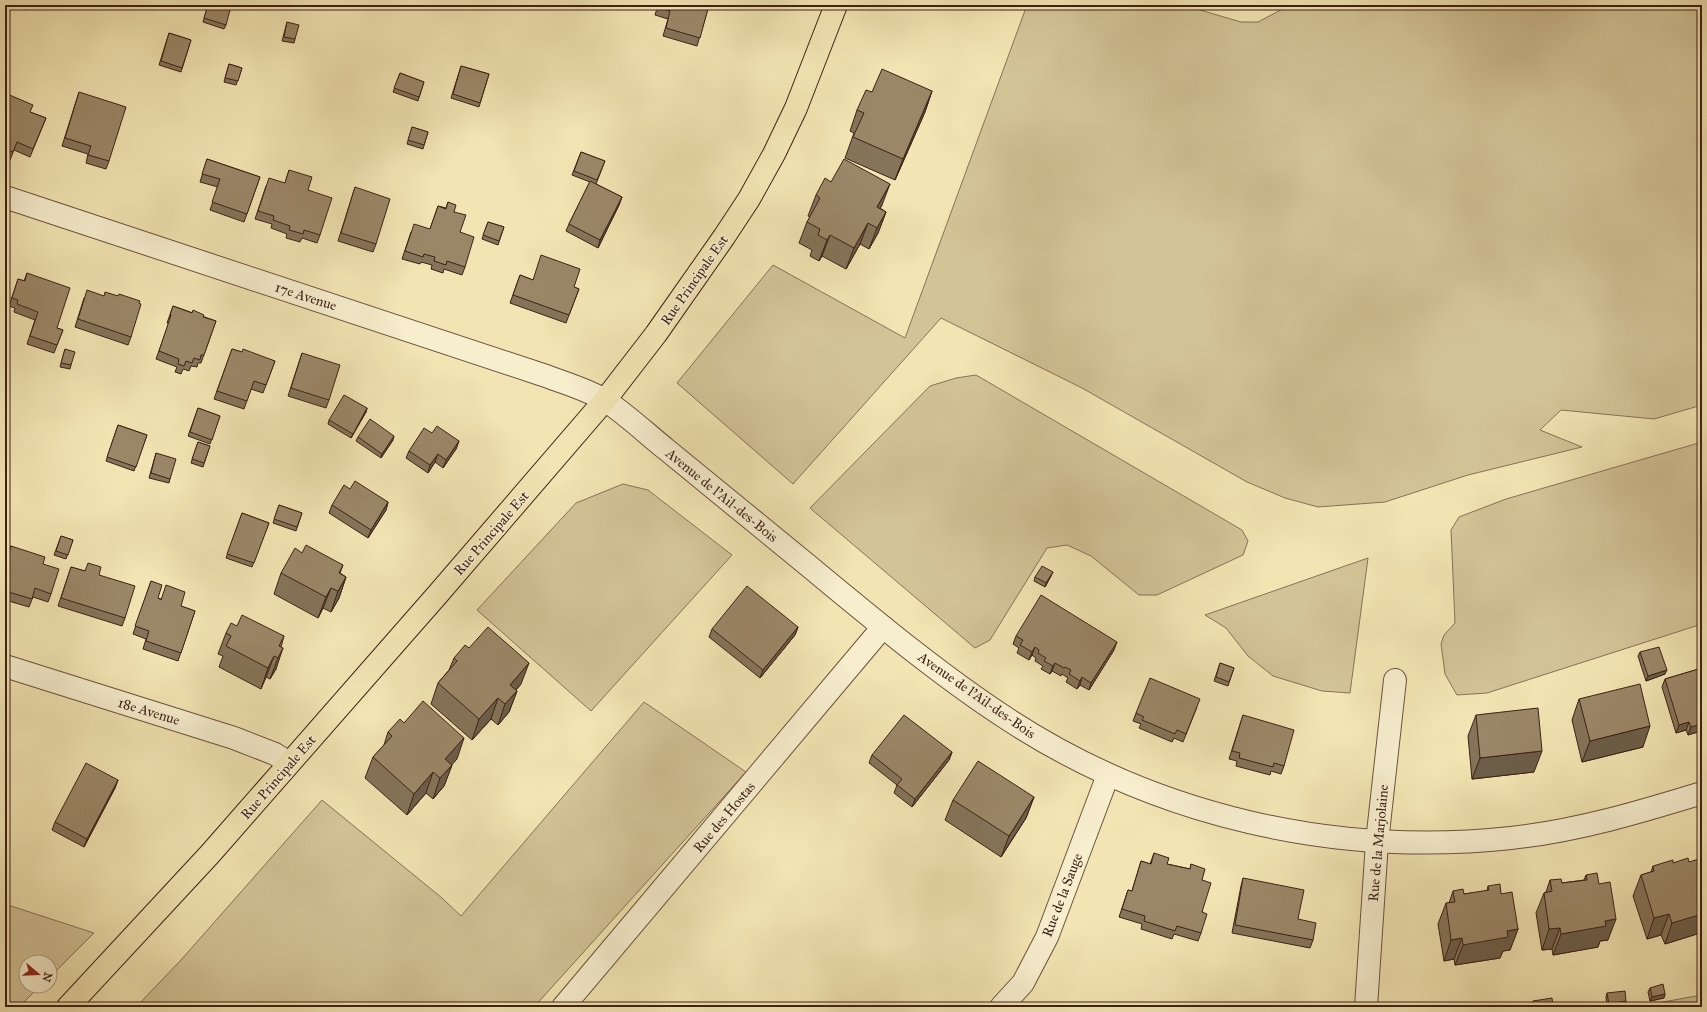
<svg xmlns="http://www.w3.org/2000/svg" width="1707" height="1012" font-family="'IM FELL Great Primer',serif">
<rect width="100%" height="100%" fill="#f2e5b3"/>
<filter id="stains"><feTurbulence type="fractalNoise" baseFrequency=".005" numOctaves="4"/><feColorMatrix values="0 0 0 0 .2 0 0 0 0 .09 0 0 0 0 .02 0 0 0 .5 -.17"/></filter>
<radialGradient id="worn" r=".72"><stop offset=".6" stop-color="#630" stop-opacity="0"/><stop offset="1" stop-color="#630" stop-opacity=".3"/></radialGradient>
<g fill="#d3c498" stroke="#887258">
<polygon points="1027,5 1183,5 1241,22 1258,22 1290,5 1702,5 1702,405 1654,419 1561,410 1540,430 1582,447 1468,475 1385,502 1318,507 1285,498 1247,482 1082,388 941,318 793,484 677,383 773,265 905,338"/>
<polygon points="976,375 1242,530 1248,541 1243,555 1157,595 1139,595 1091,556 1067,545 1047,548 990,640 975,648 810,508 930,386 956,378"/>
<polygon points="1702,442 1702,624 1487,693 1457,695 1445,674 1441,644 1444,635 1455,623 1451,530 1459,517 1506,499"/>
<polygon points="623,484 648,490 732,555 591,711 477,610 576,503"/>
<polygon points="1368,558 1350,693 1322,691 1273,676 1248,656 1226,628 1205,615"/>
<polygon points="644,702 746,772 534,1007 136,1007 181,960 322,800 442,898 461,916"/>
<polygon points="5,904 94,933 50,977 50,962 26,962 26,986 40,986 19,1007 5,1007"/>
<polygon points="1702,995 1702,1007 1635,1007"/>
</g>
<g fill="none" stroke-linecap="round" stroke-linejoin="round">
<defs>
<g id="street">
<path d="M5 197 546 376C564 383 589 390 606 401 627 415 647 434 667 450 711 486 755 522 799 558 866 613 934 671 1006 718 1155 816 1334 857 1511 838 1577 831 1640 812 1702 793"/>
<polyline points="5,666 234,738 275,754 289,763"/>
<polyline points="563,1007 883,627"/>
<polyline points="1001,1007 1023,983 1047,937 1108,775"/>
<polyline points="1366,1007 1377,842 1395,680"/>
</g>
<polyline id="primary" points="68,1007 210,854 438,594 605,400 656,334 724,237 749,199 774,154 796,108 836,5"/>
</defs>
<use href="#street" stroke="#6a523e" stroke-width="24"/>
<use href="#primary" stroke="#3c2117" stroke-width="24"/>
<use href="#street" stroke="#f7eece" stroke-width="22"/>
<use href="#primary" stroke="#f2e5b3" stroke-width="22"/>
</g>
<g fill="#857459" stroke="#3c2117">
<polygon points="15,5 27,5 25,10 14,8"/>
<polygon points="208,5 226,25 224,29 203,22"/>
<polygon points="658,5 709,5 697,46 663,36 668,19 655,15"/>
<polygon points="954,5 962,5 961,7"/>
<polygon points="287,22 295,39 294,43 282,41"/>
<polygon points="169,33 191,40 181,72 159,65"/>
<polygon points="229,64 242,68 236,85 224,82"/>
<polygon points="461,66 489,74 479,107 451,98"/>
<polygon points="400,73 424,82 418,101 393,92"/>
<polygon points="932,91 925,112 895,180 845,158 854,133 850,131 857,110 872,92"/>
<polygon points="79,92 109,161 106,169 86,163 88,154 62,146"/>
<polygon points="5,93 30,112 46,118 30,157 14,150 10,160 5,158"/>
<polygon points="412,127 428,132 423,149 407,144"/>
<polygon points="581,152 605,161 596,184 622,197 619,205 598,248 566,231 569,224 590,182 572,175"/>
<polygon points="207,159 260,177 244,222 210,210 218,187 200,182"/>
<polygon points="289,170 308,190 320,235 317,243 302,238 300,242 286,238 287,234 271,228 272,224 255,219 266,186 285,183"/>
<polygon points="831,182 882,205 880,208 886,212 878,233 869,249 860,244 846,269 822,256 819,261 810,256 812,250 799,243 807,222 810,217 808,216 816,195"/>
<polygon points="355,187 376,244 373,252 338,241"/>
<polygon points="448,202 454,212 460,232 465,267 462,275 444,269 443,273 431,269 432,265 421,262 420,264 402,259 411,232 430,229 438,206 446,208"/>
<polygon points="488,222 504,227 498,245 482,239"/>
<polygon points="27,273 57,328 63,330 54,353 27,344 35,320 14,312 15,308 9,306 18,279 24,281"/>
<polygon points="520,275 533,280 574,287 579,289 566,323 510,303"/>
<polygon points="104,296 118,296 131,337 128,345 75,327 84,298"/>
<polygon points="173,306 216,321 201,363 198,363 197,367 191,366 189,371 183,369 181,374 175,372 177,367 156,359 169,323 167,323"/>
<polygon points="65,349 71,365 70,369 60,367"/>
<polygon points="232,349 242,352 275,361 263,393 251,389 244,409 214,399"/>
<polygon points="302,353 329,400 326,408 288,396"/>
<polygon points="198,408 220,416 210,444 188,436"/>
<polygon points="367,408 366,412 351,438 328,424 329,420"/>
<polygon points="118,425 147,435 134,471 106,461"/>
<polygon points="432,433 459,441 456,449 443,468 435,462 428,473 406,458 409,451"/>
<polygon points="358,437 393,440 381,458 356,441"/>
<polygon points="198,442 210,446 203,467 191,463"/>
<polygon points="156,453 170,479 169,483 149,478"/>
<polygon points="350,489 388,502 386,510 368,538 329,513 332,505"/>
<polygon points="279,505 302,513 296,531 273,523"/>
<polygon points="242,513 269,523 252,567 226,558"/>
<polygon points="61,536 73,540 66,559 54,555"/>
<polygon points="11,546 43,564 51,594 48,602 33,597 29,607 5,600 5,564"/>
<polygon points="302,553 343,565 340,573 346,577 339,598 331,612 323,608 318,618 274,594 281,573"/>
<polygon points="71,567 99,575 125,618 122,626 58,606"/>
<polygon points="1051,576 1045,587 1034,581 1035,577"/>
<polygon points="151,581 158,598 195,611 178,661 143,649 146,639 133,634"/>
<polygon points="237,626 284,636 281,647 276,669 270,679 266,677 261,689 219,667 223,656 218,654 226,633"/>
<polygon points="798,627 795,635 760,678 709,637 712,629"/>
<polygon points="1016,636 1114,650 1089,690 1080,685 1077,689 1066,682 1068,678 1062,674 1061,676 1052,671 1050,674 1041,669 1043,666 1035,661 1036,658 1032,655 1029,660 1017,653 1019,648 1013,644"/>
<polygon points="469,648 521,684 516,690 517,691 509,712 498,725 491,719 472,740 431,704 438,683 449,670 454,658"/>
<polygon points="1640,652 1665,674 1646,681 1638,656"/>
<polygon points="1220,663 1234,668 1228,686 1214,681"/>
<polygon points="1702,668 1702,729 1701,731 1688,735 1686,730 1676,733 1662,687 1665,679"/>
<polygon points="1579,699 1643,747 1582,762 1572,720"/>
<polygon points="1197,707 1183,742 1174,738 1172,742 1139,728 1141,724 1133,721 1136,713"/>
<polygon points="1243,715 1284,766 1281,774 1271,771 1270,775 1236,766 1237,761 1229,759"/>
<polygon points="1476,715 1534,772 1472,779 1468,736"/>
<polygon points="404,723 457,759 451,765 452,765 444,786 433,799 426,793 407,815 365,778 373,757 384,745 388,732"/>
<polygon points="952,752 949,760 912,807 894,793 897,785 869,763 872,755"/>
<polygon points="118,780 115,788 84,847 52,830 55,822"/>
<polygon points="1034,797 1026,818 1001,857 945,820 953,800"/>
<polygon points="1154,853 1167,864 1190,869 1191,864 1202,880 1202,912 1201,933 1198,941 1174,934 1172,939 1141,929 1142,924 1119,917 1128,890 1132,891 1141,861 1150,864"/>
<polygon points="1653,866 1701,923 1697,934 1665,944 1661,935 1647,939 1633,896 1641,875 1651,872"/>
<polygon points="1586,875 1608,940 1600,941 1598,947 1553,955 1552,949 1542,950 1536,913 1544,893 1546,892 1550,880 1562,883 1584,880"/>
<polygon points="1243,878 1298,919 1313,940 1310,948 1232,933 1241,886"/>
<polygon points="1488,886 1501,894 1518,929 1510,950 1503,951 1500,958 1455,965 1454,959 1444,961 1438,924 1446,903 1449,903 1453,891 1464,894 1487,891"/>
<polygon points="1650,988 1665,994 1664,998 1650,1001 1648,992"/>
<polygon points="1607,993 1625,1005 1613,1007 1607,1007 1606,997"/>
<polygon points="1533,1001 1553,1007 1532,1007 1531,1005"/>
</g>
<g fill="#6c5e49" stroke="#3c2117">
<polygon points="932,91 925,112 895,180 903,159"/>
<polygon points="890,184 882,205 871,225 877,207"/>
<polygon points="622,197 619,205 598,248 600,240"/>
<polygon points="886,212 878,233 869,249 877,228"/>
<polygon points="868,223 860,244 846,269 854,248"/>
<polygon points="830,235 822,256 819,261 827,240"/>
<polygon points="367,408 366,412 351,438 353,434"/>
<polygon points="394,436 393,440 381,458 382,454"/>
<polygon points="459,441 456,449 443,468 446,460"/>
<polygon points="438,454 435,462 428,473 430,465"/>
<polygon points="388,502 386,510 368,538 371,530"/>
<polygon points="1053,572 1051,576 1045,587 1046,583"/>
<polygon points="346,577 339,598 331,612 338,591"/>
<polygon points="331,588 323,608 318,618 326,597"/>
<polygon points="798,627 795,635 760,678 763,670"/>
<polygon points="1117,642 1114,650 1089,690 1091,683"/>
<polygon points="1035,647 1032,655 1029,660 1032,652"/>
<polygon points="283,648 276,669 270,679 278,658"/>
<polygon points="274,656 266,677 261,689 268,668"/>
<polygon points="529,663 521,684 505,703 510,685"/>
<polygon points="1055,663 1052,671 1050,674 1053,666"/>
<polygon points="1667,670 1665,674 1646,681 1648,676"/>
<polygon points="1082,677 1080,685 1077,689 1080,681"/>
<polygon points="517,691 509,712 498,725 505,704"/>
<polygon points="498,698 491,719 472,740 479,719"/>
<polygon points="1702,720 1702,729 1701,731 1688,735 1691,727"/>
<polygon points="1689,722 1686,730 1676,733 1679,725"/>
<polygon points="1650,726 1643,747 1582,762 1590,741"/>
<polygon points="464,738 457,759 440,778 445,759"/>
<polygon points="1542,751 1534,772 1472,779 1480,758"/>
<polygon points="952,752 949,760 912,807 915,799"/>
<polygon points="452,765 444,786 433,799 440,778"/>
<polygon points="433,772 426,793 407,815 414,794"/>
<polygon points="118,780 115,788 84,847 87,839"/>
<polygon points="1034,797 1026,818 1001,857 1009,836"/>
<polygon points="1702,904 1702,922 1701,923 1697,934 1665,944 1672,923"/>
<polygon points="1669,914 1661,935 1647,939 1654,918"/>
<polygon points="1616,919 1608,940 1600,941 1598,947 1553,955 1561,934 1605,921"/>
<polygon points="1560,928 1552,949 1542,950 1549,929"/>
<polygon points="1518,929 1510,950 1503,951 1500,958 1455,965 1463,945 1507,931"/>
<polygon points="1462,938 1454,959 1444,961 1451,940"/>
<polygon points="1665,994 1664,998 1650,1001 1652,997"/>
<polygon points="1626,1001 1625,1005 1613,1007 1608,1007 1609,1004"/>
</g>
<g fill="#9b8768" stroke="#3c2117">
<polygon points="208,5 214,5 230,10 226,25 204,18"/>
<polygon points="658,5 709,5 700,38 666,28 670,11 657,7"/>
<polygon points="287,22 299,25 295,39 284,37"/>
<polygon points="169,33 191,40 182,68 161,61"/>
<polygon points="229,64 242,68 238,81 225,78"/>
<polygon points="461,66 489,74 480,103 453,94"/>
<polygon points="882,69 932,91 903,159 853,137 864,113 857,110 866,90 872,92"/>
<polygon points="400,73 424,82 419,97 394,88"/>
<polygon points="79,92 126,107 109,161 88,155 91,146 65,138"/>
<polygon points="5,93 33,105 30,112 46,118 33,149 17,142 13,152 5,149"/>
<polygon points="412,127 428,132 424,145 408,140"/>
<polygon points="581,152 605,161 597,180 574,171"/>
<polygon points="207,159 260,177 247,214 212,202 220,179 202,174"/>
<polygon points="844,159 890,184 877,207 886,212 877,228 868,223 854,248 830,235 827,240 818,235 820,229 807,222 820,198 816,195 825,178 831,182"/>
<polygon points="289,170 312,177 308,190 332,198 320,235 304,230 303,234 289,230 290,226 273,220 274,216 258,211 269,178 285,183"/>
<polygon points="590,181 622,197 600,240 569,224"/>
<polygon points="355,187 390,199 376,244 341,233"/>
<polygon points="448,202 456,205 454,212 466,215 460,232 474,237 465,267 447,261 446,265 434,261 435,257 424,254 423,257 405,251 414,224 430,229 438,206 446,209"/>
<polygon points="488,222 504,227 499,241 483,235"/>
<polygon points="541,255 580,269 574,287 579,289 569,315 513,295 520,275 533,280"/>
<polygon points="27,273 70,288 57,328 63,330 57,345 30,336 38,312 17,304 18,300 12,298 18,279 25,281"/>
<polygon points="87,290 104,296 105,292 118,296 119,294 140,301 139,303 141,304 131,337 78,319"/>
<polygon points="173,306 192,313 193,310 204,315 203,317 216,321 204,355 201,355 200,360 194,358 192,363 186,361 184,366 178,364 179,359 159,351 171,315 170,315"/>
<polygon points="65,349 75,352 71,365 61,363"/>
<polygon points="232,349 242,352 243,349 275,361 266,385 254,381 247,401 217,391"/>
<polygon points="302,353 340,365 329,400 291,388"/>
<polygon points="5,388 8,388 5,397"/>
<polygon points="344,395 367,408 353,434 329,420"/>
<polygon points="198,408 220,416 212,440 190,432"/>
<polygon points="370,419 394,436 382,454 358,437"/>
<polygon points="118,425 147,435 136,467 107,457"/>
<polygon points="437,426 459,441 446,460 438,454 430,465 409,451 424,428 432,433"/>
<polygon points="198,442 210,446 204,463 192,459"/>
<polygon points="156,453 176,459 170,479 151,473"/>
<polygon points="355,481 388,502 371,530 332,505 344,485 350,489"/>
<polygon points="279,505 302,513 297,527 274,519"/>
<polygon points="242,513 269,523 254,563 227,554"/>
<polygon points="61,536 73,540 68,555 56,551"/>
<polygon points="306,545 343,565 339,573 346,577 338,591 331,588 326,597 281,573 295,548 302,553"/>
<polygon points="11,546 45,557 43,564 59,569 51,594 35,588 32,599 5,591 5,565"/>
<polygon points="88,563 101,567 99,575 135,586 125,618 61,598 71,567 85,571"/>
<polygon points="1042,566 1053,572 1046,583 1035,577"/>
<polygon points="151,581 162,585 158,598 161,600 166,585 185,592 181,606 195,611 181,653 146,641 149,631 135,626"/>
<polygon points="747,586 798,627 763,670 712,629"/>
<polygon points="1041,595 1117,642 1091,683 1082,677 1080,681 1069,674 1071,670 1065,667 1064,668 1055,663 1053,666 1044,661 1046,658 1038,653 1039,650 1035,647 1032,652 1020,645 1023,640 1016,636"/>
<polygon points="242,615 284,636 279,646 283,648 278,658 274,656 268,668 226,646 231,636 226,633 231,623 237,626"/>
<polygon points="488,627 529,663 510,685 517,691 505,704 498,698 479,719 438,683 457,661 454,658 465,645 469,648"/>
<polygon points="1659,647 1667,670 1648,676 1640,652"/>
<polygon points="1220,663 1234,668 1229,682 1216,677"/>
<polygon points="1702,668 1702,724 1691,727 1689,722 1679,725 1665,679"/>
<polygon points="1150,678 1200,699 1186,734 1177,730 1175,734 1142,720 1144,717 1136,713"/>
<polygon points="1640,684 1650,726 1590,741 1579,699"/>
<polygon points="423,701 464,738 445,759 452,765 440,778 433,772 414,794 373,757 392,736 388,732 400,719 404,723"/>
<polygon points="1538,708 1542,751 1480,758 1476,715"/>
<polygon points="904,715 952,752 915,799 897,785 902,779 872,755"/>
<polygon points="1243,715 1294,730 1284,766 1274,763 1273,767 1239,758 1240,753 1232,751"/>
<polygon points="5,720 8,721 5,731"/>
<polygon points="978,761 1034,797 1009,836 953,800"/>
<polygon points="86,763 118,780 87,839 55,822"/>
<polygon points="1154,853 1169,858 1167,864 1190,869 1191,864 1205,869 1202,880 1211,883 1202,912 1207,914 1201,933 1177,926 1175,931 1144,921 1145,916 1122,909 1128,890 1132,891 1141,861 1151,864"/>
<polygon points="1688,858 1689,862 1702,858 1702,914 1672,923 1669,914 1654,918 1641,875 1654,871 1653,866 1673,860 1673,863"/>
<polygon points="1597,873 1599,884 1610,882 1616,919 1605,921 1606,926 1561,934 1560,928 1549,929 1544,893 1552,891 1550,880 1561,879 1562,883 1587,880 1586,875"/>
<polygon points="1243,878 1304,890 1298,919 1316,923 1313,940 1235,925"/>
<polygon points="1500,884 1501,894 1512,892 1518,929 1507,931 1508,937 1463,945 1462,938 1451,940 1446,903 1455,902 1453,891 1463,889 1464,894 1489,890 1488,886"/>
<polygon points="1663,984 1665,994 1652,997 1650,988"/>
<polygon points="1625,991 1626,1001 1609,1004 1607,993"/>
<polygon points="1552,998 1553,1007 1534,1007 1533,1001"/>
</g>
<g text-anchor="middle" stroke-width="3.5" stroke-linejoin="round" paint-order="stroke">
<g font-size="14" fill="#3c2117" stroke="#f7eece">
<text transform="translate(694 280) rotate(-55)" y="5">Rue Principale Est</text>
<text transform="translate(306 296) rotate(18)" y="5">17e Avenue</text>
<text transform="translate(722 495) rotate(39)" y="5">Avenue de l'Ail-des-Bois</text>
<text transform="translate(491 533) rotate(-49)" y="5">Rue Principale Est</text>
<text transform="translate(977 695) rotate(35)" y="5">Avenue de l'Ail-des-Bois</text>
<text transform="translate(149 711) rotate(17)" y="5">18e Avenue</text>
<text transform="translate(278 777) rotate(-49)" y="5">Rue Principale Est</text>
<text transform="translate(724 817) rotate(-50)" y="5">Rue des Hostas</text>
<text transform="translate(1378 843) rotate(-85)" y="5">Rue de la Marjolaine</text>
<text transform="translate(1062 895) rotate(-69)" y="5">Rue de la Sauge</text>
</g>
</g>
<rect width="1707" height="1012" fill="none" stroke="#f2e5b3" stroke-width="20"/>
<rect x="6" y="6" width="1695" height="1000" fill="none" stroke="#3c2117" stroke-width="2"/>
<rect x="10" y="10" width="1687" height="992" fill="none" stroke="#3c2117"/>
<g transform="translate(38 974) rotate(109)"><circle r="19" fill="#f7eece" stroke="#ac9c85"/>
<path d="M0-3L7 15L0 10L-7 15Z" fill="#8f2418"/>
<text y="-6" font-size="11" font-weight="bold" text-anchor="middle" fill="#3c2117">N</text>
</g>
<rect width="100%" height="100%" filter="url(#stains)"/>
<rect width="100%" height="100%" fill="url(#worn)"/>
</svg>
